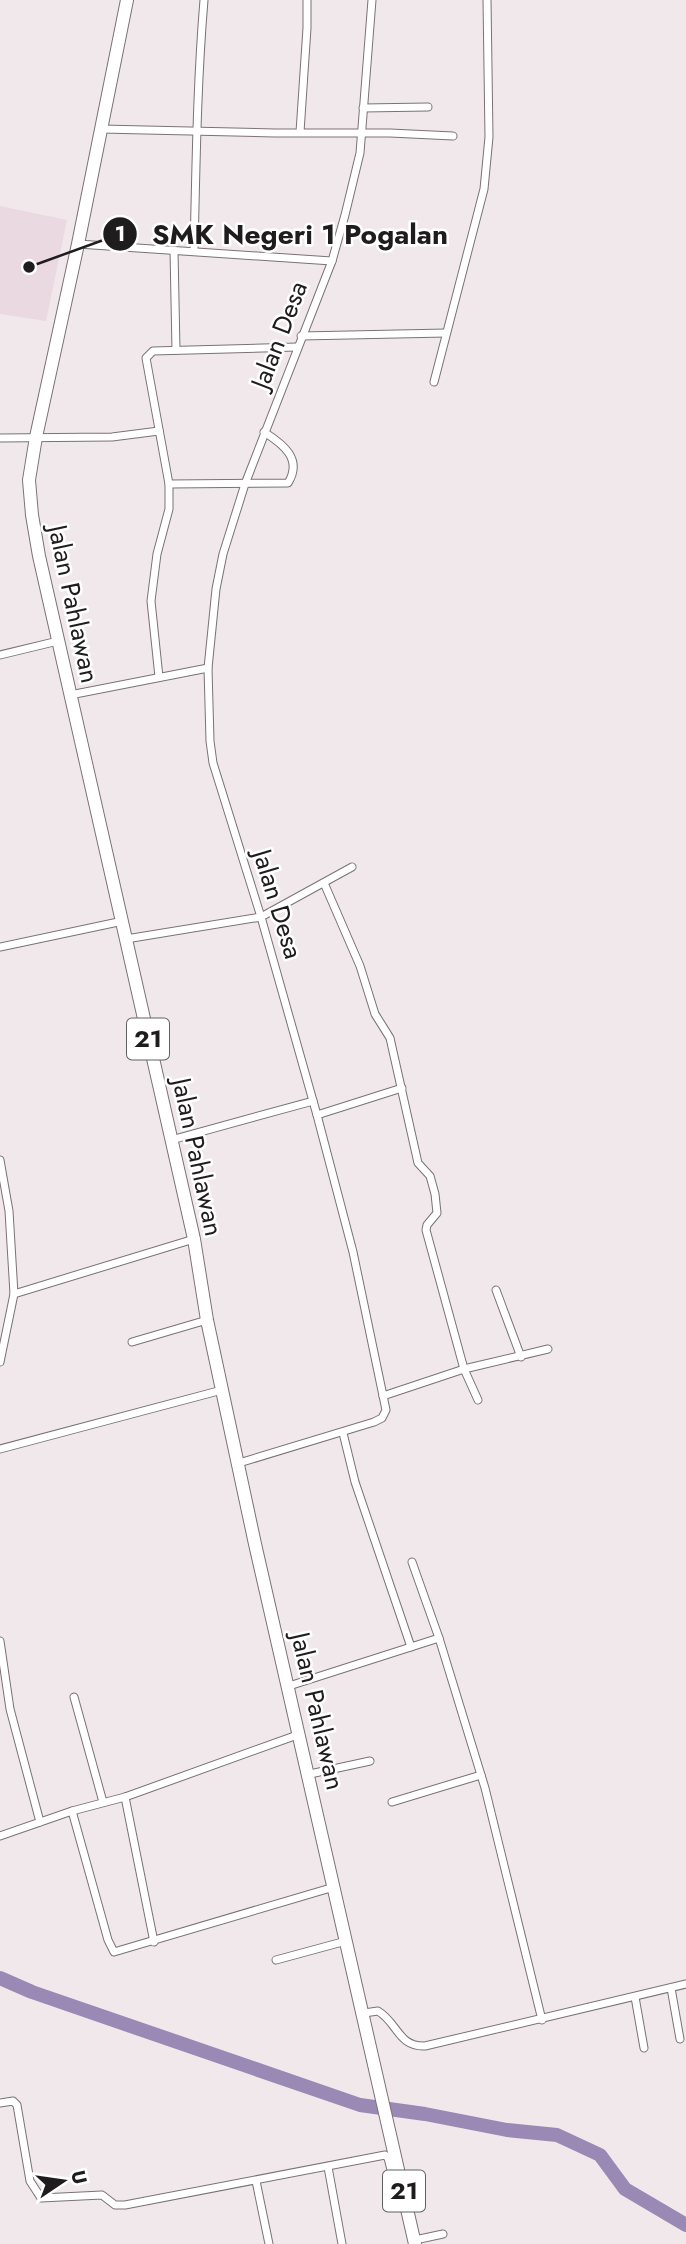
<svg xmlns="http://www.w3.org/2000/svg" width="686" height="2244" font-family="Jost,sans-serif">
<rect width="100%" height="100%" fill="#f1e8ec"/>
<polygon fill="#ead9e0" points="0,206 67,220 46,321 0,314"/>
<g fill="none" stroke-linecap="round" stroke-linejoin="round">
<polyline stroke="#9a89b4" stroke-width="14" points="0,1978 32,1992 360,2105 425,2114 507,2130 557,2135 600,2155 625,2189 686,2225"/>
<defs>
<g id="minor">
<polyline points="363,108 428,107"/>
<polyline points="101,129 275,133 390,133 453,136"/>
<polyline points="300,132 307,28 307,0"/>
<polyline points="78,244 332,261"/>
<path d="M194 250C196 167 197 83 204 0"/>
<polyline points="174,251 176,350"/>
<polyline points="301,336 446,333"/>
<polyline points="434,382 484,189 489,137 487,0"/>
<path d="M264 432C283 444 303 459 288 483L169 484 146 358 153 351 297 347"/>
<polyline points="0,438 112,437 159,431"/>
<polyline points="0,655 58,641"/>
<polyline points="159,677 151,601 157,554 169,509 169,484"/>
<polyline points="70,695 208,668"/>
<polyline points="324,883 360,966 375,1014 390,1038 418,1163 430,1176 435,1194 437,1213 427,1225 426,1230 464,1369 478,1400"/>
<polyline points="126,939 261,917 352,867"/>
<polyline points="0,947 123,921"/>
<polyline points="317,1115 402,1088"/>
<polyline points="171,1140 313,1101"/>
<polyline points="0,1160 9,1211 14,1294 0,1362"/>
<polyline points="496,1290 521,1357"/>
<polyline points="14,1294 194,1239"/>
<polyline points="132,1342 207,1320"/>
<polyline points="383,1396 464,1369 548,1349"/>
<polyline points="343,1433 355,1482 411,1647"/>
<polyline points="0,1449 222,1390"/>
<polyline points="239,1463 374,1422 382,1418 386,1410 353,1252 317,1115 261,917 213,763 210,741 208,668 216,589 223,554 245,484 332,261 345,215 360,153 372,0"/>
<polyline points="412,1562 439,1638"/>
<polyline points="0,1641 10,1709 40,1822"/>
<polyline points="289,1686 439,1638 485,1788 542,2020"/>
<polyline points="74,1697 103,1802"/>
<polyline points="310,1774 370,1761"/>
<polyline points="125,1797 154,1942"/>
<polyline points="392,1802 481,1775"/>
<polyline points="72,1811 108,1940 114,1952 334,1887"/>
<polyline points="0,1836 72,1811 125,1797 300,1734"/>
<polyline points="276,1960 346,1941"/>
<polyline points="671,1988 680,2039"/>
<polyline points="635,1997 644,2048"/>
<path d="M364 2013 378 2011C398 2023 398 2047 425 2046L686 1984"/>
<polyline points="0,2103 13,2101 17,2105 30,2181 41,2198 102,2195 115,2205 125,2205 385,2155 388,2158 396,2190 404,2188"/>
<polyline points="328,2167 342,2244"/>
<polyline points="256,2181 269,2244"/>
<polyline points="415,2240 443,2234"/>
</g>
<polyline id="trunk" points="127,0 78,244 36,437 29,480 32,515 39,556 194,1239 207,1320 255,1544 415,2244"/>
</defs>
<use href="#minor" stroke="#7a7275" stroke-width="9"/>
<use href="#trunk" stroke="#7a7275" stroke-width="14"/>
<use href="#minor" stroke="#fff" stroke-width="7"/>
<use href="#trunk" stroke="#fff" stroke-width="12"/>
</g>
<g text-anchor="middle" stroke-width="5" stroke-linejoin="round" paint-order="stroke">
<g fill="#fff" stroke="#626062" stroke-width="2">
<rect x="127" y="1018.5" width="42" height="41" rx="5"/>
<rect x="383" y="2170.5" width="42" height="41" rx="5"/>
</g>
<g font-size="24" font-weight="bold" fill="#1f1c1e">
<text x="148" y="1047">21</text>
<text x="404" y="2199">21</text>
</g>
<g font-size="26" fill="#1f1c1e" stroke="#fff">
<text transform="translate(279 335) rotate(-69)" y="9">Jalan Desa</text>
<text transform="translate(74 604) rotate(78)" y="9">Jalan Pahlawan</text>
<text transform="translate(278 904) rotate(73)" y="9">Jalan Desa</text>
<text transform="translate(198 1157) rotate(78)" y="9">Jalan Pahlawan</text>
<text transform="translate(318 1711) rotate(77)" y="9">Jalan Pahlawan</text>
</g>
</g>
<path fill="none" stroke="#1f1c1e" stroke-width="2.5" d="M29 267L120 234"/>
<g fill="#1f1c1e" stroke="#fff" stroke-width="2.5">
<circle cx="29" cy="267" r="7"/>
<circle cx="120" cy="234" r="18"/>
</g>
<g font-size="21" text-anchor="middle" font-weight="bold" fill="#fff">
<text x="120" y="241">1</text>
</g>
<g font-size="28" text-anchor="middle" font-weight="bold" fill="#1f1c1e" stroke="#fff" stroke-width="5" stroke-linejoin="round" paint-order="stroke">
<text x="300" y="244">SMK Negeri 1 Pogalan</text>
</g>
<g transform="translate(63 2181) rotate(77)" stroke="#ffffff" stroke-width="5" paint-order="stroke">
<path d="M0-5L12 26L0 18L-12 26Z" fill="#1f1c1e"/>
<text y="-10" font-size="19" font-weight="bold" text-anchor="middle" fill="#1f1c1e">U</text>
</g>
</svg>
